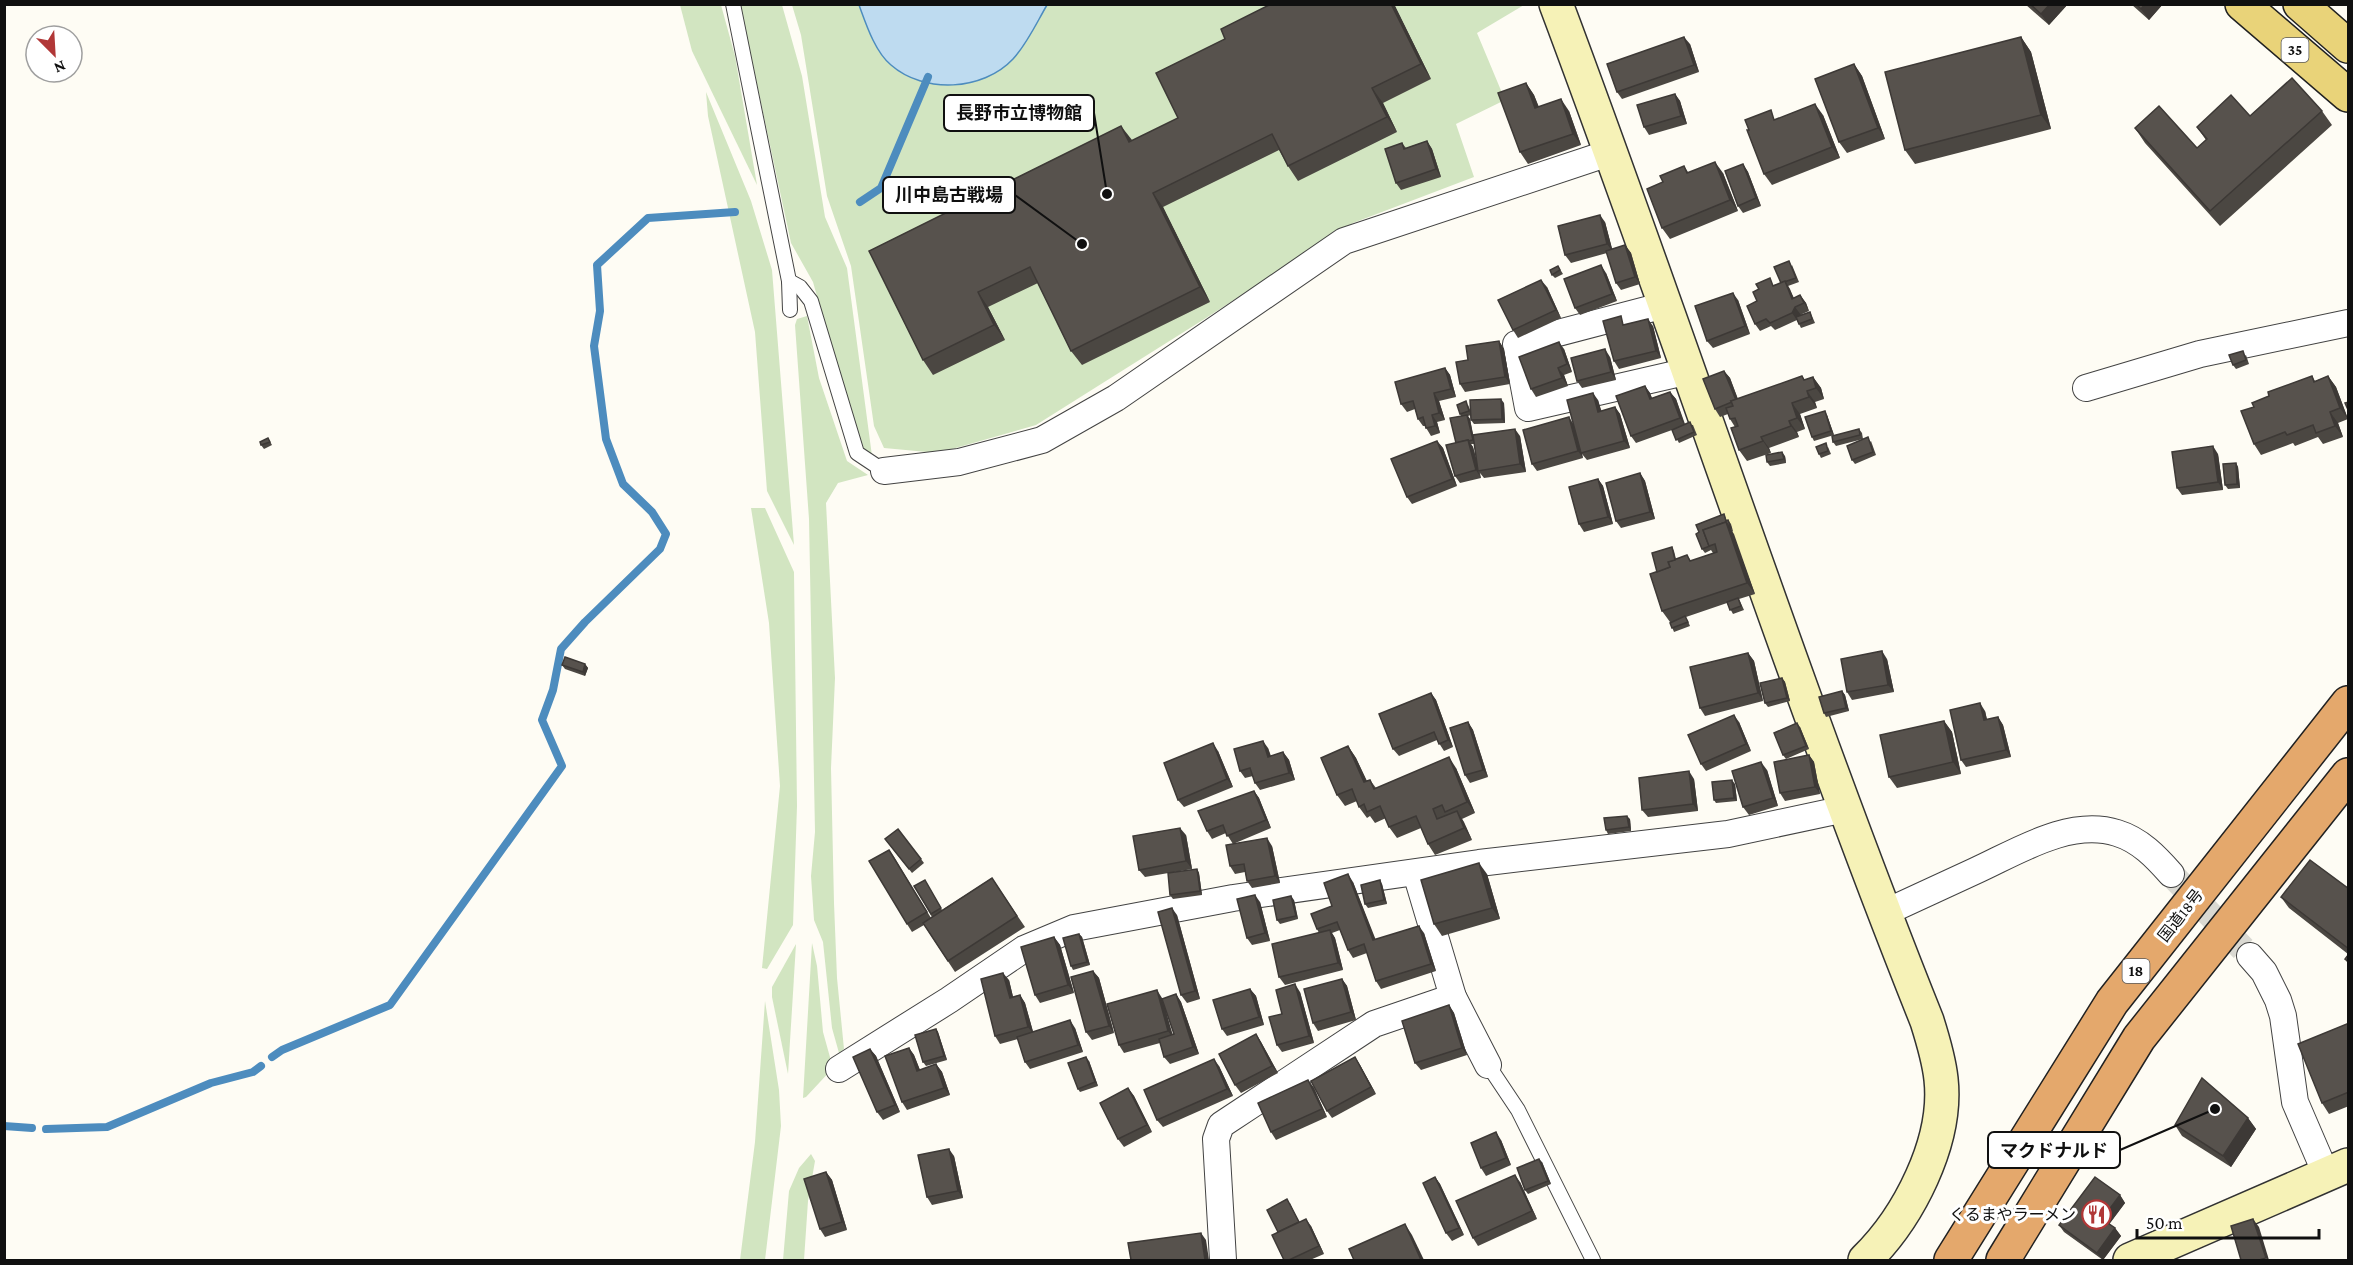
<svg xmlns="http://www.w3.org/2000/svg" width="2353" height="1265" font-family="'Crimson Pro','Noto Sans JP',serif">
<rect width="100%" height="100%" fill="#fefcf4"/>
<g fill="#d2e5c1">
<polygon points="680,5 721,5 735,56 757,185 692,51"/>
<polygon points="740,5 782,5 802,76 825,217 847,268 872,456 859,445 813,282 791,243"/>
<polygon points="792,5 1524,5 1477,33 1505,100 1456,124 1474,177 1353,223 1206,318 1036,425 938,453 884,448 874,426 851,266 827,196 801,35"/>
<polygon points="706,92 751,201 772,270 794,545 767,491 755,332 708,116"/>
<polygon points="807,316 819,378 847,461 868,475 838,483 826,503 835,678 831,768 834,903 837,978 844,1049 839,1053 832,1028 823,942 814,920 811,876 815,832 809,519 795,325 797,319"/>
<polygon points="751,508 765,508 794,572 797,806 793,925 767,969 762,968 780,786 769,623"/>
<polygon points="812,943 817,966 823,1032 833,1068 806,1097 803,1098"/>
<polygon points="796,944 788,1074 772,997 772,987"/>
<polygon points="765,1001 779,1090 781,1126 765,1260 740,1260 755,1142"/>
<polygon points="811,1154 815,1161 808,1201 804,1260 783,1260 789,1191 799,1168"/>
</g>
<path fill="#bedbf0" stroke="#4d8cbe" stroke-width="1.5" d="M859 5H1047C1037 22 1027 44 1013 59 983 91 924 94 891 65 875 52 866 24 859 5Z"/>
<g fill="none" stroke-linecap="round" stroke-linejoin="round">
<g stroke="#4d8cbe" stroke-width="8">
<polyline points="860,202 881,188 928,77"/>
<polyline points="272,1057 282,1050 390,1005 562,766 542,720 553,690 561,649 585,622 660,549 666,534 652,512 623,484 606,439 594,346 600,311 597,265 648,218 735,212"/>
<polyline points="4,1126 32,1128"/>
<polyline points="46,1129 107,1127 211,1083 253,1072 261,1066"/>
</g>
<polyline stroke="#dad9d2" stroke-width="26" stroke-dasharray="26 13" stroke-linecap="butt" points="2171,874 2250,956"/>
<defs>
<g id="lane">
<polyline points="733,4 789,281 790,310"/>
<polyline points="789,281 800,287 811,301 857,453 884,471"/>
<polyline points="1488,1065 1518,1110 1593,1260"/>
</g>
<g id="street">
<polyline points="1665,305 1516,344 1528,408 1689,371"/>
<polyline points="2086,388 2200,354 2348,323"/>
<polyline points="884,471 959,462 1042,440 1116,398 1344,241 1612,152"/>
<polyline points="1416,873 1453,997 1488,1065"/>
<path d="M1884 913C1914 899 1945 885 1975 871 2017 852 2069 818 2117 833 2140 840 2156 857 2171 874"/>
<polyline points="2250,956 2264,972 2278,1000 2283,1016 2295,1102 2326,1174"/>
<polyline points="839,1069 949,1000 1024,949 1074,928 1233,898 1479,863 1728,834 1845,809"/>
<polyline points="1223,1260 1216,1139 1221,1125 1374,1024 1453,997"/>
</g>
<g id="secondary">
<path d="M1556 4C1683 342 1793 686 1927 1021 1933 1040 1939 1060 1941 1079 1948 1142 1908 1218 1865 1260"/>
<polyline points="2130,1260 2348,1165"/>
</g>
<g id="primary">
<polyline points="2242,4 2348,95"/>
<polyline points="2300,4 2348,46"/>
</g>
<g id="highway">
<polyline points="1951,1260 2112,1002 2348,703"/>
<polyline points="2003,1260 2139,1038 2348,775"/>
</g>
</defs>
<use href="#lane" stroke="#434343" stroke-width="16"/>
<use href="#street" stroke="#434343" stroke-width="28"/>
<use href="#secondary" stroke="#323232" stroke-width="36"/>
<use href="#primary" stroke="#212121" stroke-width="36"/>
<use href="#highway" stroke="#212121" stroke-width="36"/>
<use href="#lane" stroke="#fff" stroke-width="14"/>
<use href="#street" stroke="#fff" stroke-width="26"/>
<use href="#secondary" stroke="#f6f2b7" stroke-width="33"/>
<use href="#primary" stroke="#e9d379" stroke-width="33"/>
<use href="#highway" stroke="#e4a86c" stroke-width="33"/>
</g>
<g fill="#4b4742" fill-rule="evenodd">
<polygon points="1271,4 1394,4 1431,79 1383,103 1397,132 1298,181 1288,166 1279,150 1163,207 1210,302 1082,365 1071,351 1038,283 988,307 1005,340 933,375 923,360 869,251 1132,141 1178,118 1225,39"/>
<polygon points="2025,4 2068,4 2049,25"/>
<polygon points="2131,4 2163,4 2149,20"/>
<polygon points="2021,37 2031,52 2051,129 1915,164 1905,150"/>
<polygon points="1690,44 1699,72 1622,99 1617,92"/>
<polygon points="1854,64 1862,76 1885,139 1847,153 1839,142"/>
<polygon points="1526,83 1534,95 1539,107 1569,111 1581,145 1528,164 1520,152"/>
<polygon points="1675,94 1680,101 1687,124 1649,135 1644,127"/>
<polygon points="2322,111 2332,125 2220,226 2145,143 2135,128 2197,148 2206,140 2197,127 2250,116"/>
<polygon points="1823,115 1840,158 1772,185 1764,174 1777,119"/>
<polygon points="1427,141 1432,149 1441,177 1401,190 1396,183 1402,143 1406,148"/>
<polygon points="1743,164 1748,172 1761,206 1743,213 1738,206"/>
<polygon points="1684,166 1688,172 1723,173 1738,211 1670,239 1662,228 1663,182"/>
<polygon points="1605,222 1612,249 1625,245 1631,253 1640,284 1621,290 1616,283 1607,253 1571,263 1565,255"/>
<polygon points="1792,265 1799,282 1788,286 1794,298 1800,295 1806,303 1809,311 1800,315 1810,312 1812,316 1815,323 1801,328 1797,320 1775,330 1771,326 1760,331 1755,324 1759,289 1781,283"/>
<polygon points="1558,266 1563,274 1555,278 1552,275"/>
<polygon points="1606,273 1617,301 1580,315 1575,308"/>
<polygon points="1547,287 1561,318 1518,338 1513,330"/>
<polygon points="1738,300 1750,334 1713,348 1707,341"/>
<polygon points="1626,324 1653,326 1661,358 1619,369 1614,361"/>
<polygon points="1499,341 1504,349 1510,384 1465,392 1460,384 1468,360"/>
<polygon points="1564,349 1572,372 1564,375 1568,386 1536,397 1531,389"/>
<polygon points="2246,355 2249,364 2236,369 2233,365"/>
<polygon points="1610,357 1616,380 1582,388 1577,381"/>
<polygon points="1445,368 1450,375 1456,397 1439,401 1445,420 1437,422 1440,433 1431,436 1425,426 1423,426 1418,419 1415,409 1407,412 1401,404"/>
<polygon points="1724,371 1730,378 1738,399 1802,376 1805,380 1813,377 1821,388 1824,399 1815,402 1817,408 1800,414 1805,429 1797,432 1799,437 1769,448 1771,453 1747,461 1739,450 1735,427 1730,419 1728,414 1720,417 1715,409"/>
<polygon points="2312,376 2315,381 2328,376 2336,387 2348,419 2338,423 2343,437 2323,444 2318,437 2295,446 2293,443 2261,455 2254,444 2254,407 2269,396"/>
<polygon points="1645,386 1650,393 1652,398 1670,392 1676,399 1685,424 1693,425 1697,435 1679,443 1672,430 1636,443 1631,436"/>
<polygon points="1598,400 1601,411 1615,407 1620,414 1630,448 1587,460 1582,454 1583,458 1537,471 1532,464 1574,425"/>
<path d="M1504 403 1505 423 1474 424 1471 420V415L1468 416 1470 419 1473 435 1520 436 1526 472 1484 478 1480 473 1481 478 1460 483 1455 476 1456 443 1461 416 1460 414 1468 405 1471 412ZM1471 444H1474L1477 461 1473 447Z"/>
<polygon points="1827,415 1834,435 1814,441 1812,437"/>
<polygon points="1859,429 1862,433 1863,439 1836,446 1833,442"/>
<polygon points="268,438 272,445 264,449 261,445"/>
<polygon points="1437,441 1443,448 1457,486 1412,504 1407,497"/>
<polygon points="1871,441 1876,455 1855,464 1852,460"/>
<polygon points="1828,447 1831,454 1821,458 1819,454"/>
<polygon points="2218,454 2223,490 2182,495 2177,488"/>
<polygon points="1785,456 1786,463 1770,466 1767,462"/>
<polygon points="2236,463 2238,467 2240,488 2228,489 2225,485"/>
<polygon points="1640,473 1645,481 1655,519 1621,528 1616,521"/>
<polygon points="1598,479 1603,486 1613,524 1584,532 1579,524"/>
<polygon points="1724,514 1727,521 1728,520 1731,524 1733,531 1732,532 1755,594 1739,599 1744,610 1733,614 1727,603 1686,617 1690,626 1674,632 1670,622 1662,611 1672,547 1674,551 1676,559 1687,555 1691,561 1713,553 1711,550 1705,553 1702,549 1699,532"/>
<polygon points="1748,653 1754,661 1763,701 1705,716 1700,708"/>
<polygon points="1887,659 1894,692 1852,700 1847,692"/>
<polygon points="585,664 588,668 585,676 565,669 562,665"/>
<polygon points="1782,678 1785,682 1790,701 1768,707 1765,703"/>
<polygon points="1842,691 1845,695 1849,711 1826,717 1824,713"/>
<polygon points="1431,693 1436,700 1453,747 1444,751 1437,740 1399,756 1393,749"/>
<polygon points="1985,711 1987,720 1998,717 2003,725 2011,757 1966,767 1961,760"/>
<polygon points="1944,721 1952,732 1961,774 1897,788 1889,777"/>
<polygon points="1468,722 1473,730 1488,777 1470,783 1465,775"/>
<polygon points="1739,722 1751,751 1706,771 1701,764"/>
<polygon points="1800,727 1809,749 1786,759 1783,755"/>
<polygon points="1348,746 1356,758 1367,781 1370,780 1376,788 1456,768 1475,813 1462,819 1472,840 1435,855 1428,844 1421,828 1397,838 1389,827 1386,818 1375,823 1370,816 1367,818 1359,807 1357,801 1345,806 1337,795"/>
<polygon points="1268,748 1271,756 1283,752 1289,760 1295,780 1260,790 1255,783 1253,776 1245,778 1240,771"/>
<polygon points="1218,751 1233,787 1184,807 1178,800"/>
<polygon points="1809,755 1814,762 1820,794 1785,801 1780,793"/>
<polygon points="1767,770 1778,806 1749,815 1743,807"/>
<polygon points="1694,779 1698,811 1648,817 1642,810"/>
<polygon points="1735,784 1737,801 1716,803 1714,800"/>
<polygon points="1254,791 1259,798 1271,828 1233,844 1226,833 1212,839 1207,831"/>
<polygon points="1630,819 1631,831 1608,834 1606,830"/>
<polygon points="898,829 924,863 912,873 885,839"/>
<polygon points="1186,835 1192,869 1145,877 1139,870"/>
<polygon points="1272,846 1280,883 1252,888 1247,881 1245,872 1235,874 1230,866"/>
<polygon points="889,850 931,918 932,917 914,886 927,884 942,910 992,878 1025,927 955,972 924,925 912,932 907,924"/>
<polygon points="1197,869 1199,873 1202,895 1173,899 1170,895"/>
<polygon points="1487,874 1500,919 1442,936 1434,924"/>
<polygon points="1353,882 1375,940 1424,933 1436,971 1381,989 1376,981 1367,953 1353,958 1348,950 1340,930 1332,933 1335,938 1343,970 1285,985 1279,977 1319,933 1317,929 1332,906"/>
<polygon points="1382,884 1387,904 1368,908 1365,904"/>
<polygon points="2349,889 2349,965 2345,959 2348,954 2289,908 2281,897"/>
<polygon points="1294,900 1298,919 1280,924 1277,920"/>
<polygon points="1260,902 1270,941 1252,945 1247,938"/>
<polygon points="1177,915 1200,999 1187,1003 1181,995"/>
<polygon points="1079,934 1082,937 1090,965 1073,970 1071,966"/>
<polygon points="1054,937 1060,945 1074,993 1040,1003 1035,995"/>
<polygon points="1093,971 1099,978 1114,1033 1092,1040 1086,1032"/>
<polygon points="1342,979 1347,986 1356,1020 1318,1031 1313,1023"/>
<polygon points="1009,980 1013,997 1020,995 1025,1003 1033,1032 1075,1028 1083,1052 1030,1069 1025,1062 1018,1039 1000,1044 995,1036"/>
<polygon points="1250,989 1256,996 1264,1025 1227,1036 1222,1029"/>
<polygon points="1300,992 1314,1043 1282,1052 1277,1045 1282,1014"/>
<path d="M1176 994 1181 1002 1199 1054 1170 1064 1164 1057 1160 1043 1124 1053 1119 1045 1163 999ZM1166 1010 1174 1034 1172 1035 1168 1020Z"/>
<polygon points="1449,1005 1454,1013 1467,1055 1421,1070 1415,1063"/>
<polygon points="2349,1023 2349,1106 2329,1114 2322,1103"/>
<polygon points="936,1029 938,1032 947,1060 926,1066 923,1062"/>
<polygon points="1256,1034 1261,1042 1278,1073 1241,1093 1235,1085"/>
<polygon points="909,1048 914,1055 920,1070 936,1064 942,1072 950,1095 907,1110 902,1102"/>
<polygon points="870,1049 876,1056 900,1112 883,1120 877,1112"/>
<polygon points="1355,1057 1360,1065 1376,1094 1332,1118 1327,1111"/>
<polygon points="1089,1061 1098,1086 1080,1092 1078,1089"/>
<polygon points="1219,1066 1233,1096 1163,1127 1157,1120"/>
<polygon points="1308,1080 1314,1088 1327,1117 1276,1140 1271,1132"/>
<polygon points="1128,1088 1134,1096 1152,1132 1124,1147 1118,1139"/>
<polygon points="2248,1118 2256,1129 2231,1167 2182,1136 2175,1125"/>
<polygon points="1501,1140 1511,1165 1486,1176 1481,1168"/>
<polygon points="954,1156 963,1198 932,1205 927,1197"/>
<polygon points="1542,1162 1551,1184 1528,1194 1525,1190"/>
<polygon points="826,1172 832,1180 847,1230 825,1237 820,1229"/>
<polygon points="1435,1177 1440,1184 1464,1235 1452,1241 1446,1233"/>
<polygon points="1520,1182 1537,1219 1478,1246 1473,1238"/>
<polygon points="2120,1195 2125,1203 2109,1224 2115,1228 2121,1236 2103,1260 2064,1232 2059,1225"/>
<polygon points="1290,1203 1299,1222 1311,1226 1324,1254 1310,1260 1284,1260 1278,1232"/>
</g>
<g fill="#3d3936">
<polygon points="1391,4 1394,4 1431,79 1421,64"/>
<polygon points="2050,4 2068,4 2049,25 2041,14"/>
<polygon points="2145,4 2163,4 2149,20 2141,9"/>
<polygon points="1684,37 1690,44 1699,72 1694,65"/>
<polygon points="2021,37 2031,52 2051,129 2041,115"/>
<polygon points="1854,64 1862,76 1885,139 1878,128"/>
<polygon points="1526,83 1534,95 1543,119 1535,108"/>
<polygon points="1372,88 1383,103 1397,132 1387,117"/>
<polygon points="1675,94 1680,101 1687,124 1681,116"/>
<polygon points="1561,99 1569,111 1581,145 1573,134"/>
<polygon points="1815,104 1823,115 1840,158 1832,147"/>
<polygon points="1121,126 1132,140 1129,142"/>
<polygon points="1427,141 1432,149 1441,177 1436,169"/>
<polygon points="1715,162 1723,173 1738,211 1730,200"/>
<polygon points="1743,164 1748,172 1761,206 1756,198"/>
<polygon points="1153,193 1163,207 1210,302 1200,287"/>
<polygon points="1600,215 1605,222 1613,252 1607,244"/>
<polygon points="1625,245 1631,253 1640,284 1635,277"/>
<polygon points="1601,265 1606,273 1617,301 1612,294"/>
<polygon points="1541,280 1547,287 1561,318 1556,310"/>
<polygon points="1785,281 1790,289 1797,307 1792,299"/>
<polygon points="978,292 988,307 1005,340 994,325"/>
<polygon points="1733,293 1738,300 1750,334 1745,326"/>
<polygon points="1800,295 1806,303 1809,311 1804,303"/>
<polygon points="1795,307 1801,315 1797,320 1792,313"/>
<polygon points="1648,319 1653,326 1661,358 1656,351"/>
<polygon points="1499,341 1504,349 1510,384 1505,377"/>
<polygon points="1559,342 1564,349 1572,372 1567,364"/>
<polygon points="1605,349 1610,357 1616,380 1611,372"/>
<polygon points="1445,368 1450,375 1456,397 1451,389"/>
<polygon points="1558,368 1564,375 1568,386 1562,378"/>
<polygon points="1724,371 1730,378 1741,408 1736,401"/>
<polygon points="2328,376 2336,387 2348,419 2340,408"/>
<polygon points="1813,377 1821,388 1824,399 1816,388"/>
<polygon points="1645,386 1650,393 1655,407 1650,399"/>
<polygon points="1807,391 1815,402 1817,408 1809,397"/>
<polygon points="1670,392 1676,399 1685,426 1680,418"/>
<polygon points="1434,393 1439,401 1445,420 1439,413"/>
<polygon points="1593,393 1598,400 1604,419 1598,412"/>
<polygon points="1501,399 1504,403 1505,423 1502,419"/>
<polygon points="1792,403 1800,414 1805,429 1797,418"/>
<polygon points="1615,407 1620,414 1630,448 1624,441"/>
<polygon points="1825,411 1827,415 1834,435 1831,431"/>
<polygon points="2330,412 2338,423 2343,437 2335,426"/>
<polygon points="1432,415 1437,422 1440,433 1435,426"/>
<polygon points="1467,415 1470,419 1475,444 1473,440"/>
<polygon points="1569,417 1574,425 1583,458 1578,451"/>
<polygon points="1789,421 1797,432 1799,437 1791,426"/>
<polygon points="1515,429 1520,436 1526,472 1520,464"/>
<polygon points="1761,437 1769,448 1771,453 1763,441"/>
<polygon points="1468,440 1473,447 1479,471 1478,471 1481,478 1476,470"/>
<polygon points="1437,441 1443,448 1457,486 1452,479"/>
<polygon points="2213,446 2218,454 2223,490 2218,482"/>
<polygon points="1782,452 1785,456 1786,463 1784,459"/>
<polygon points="2236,463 2238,467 2240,488 2237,484"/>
<polygon points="1640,473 1645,481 1655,519 1650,512"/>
<polygon points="1598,479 1603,486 1613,524 1608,517"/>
<polygon points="1726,522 1734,534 1755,594 1747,583"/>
<polygon points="1882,651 1887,659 1894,692 1888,685"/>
<polygon points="1748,653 1754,661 1763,701 1758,693"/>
<polygon points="585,664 588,668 585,676 583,672"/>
<polygon points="1782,678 1785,682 1790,701 1787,698"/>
<polygon points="1842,691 1845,695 1849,711 1846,708"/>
<polygon points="1431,693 1436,700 1453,747 1448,740"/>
<polygon points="1980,703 1985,711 1989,728 1984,720"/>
<polygon points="1734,715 1739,722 1751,751 1746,744"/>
<polygon points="1998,717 2003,725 2011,757 2006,750"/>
<polygon points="1944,721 1952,732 1961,774 1953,762"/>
<polygon points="1468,722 1473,730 1488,777 1483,770"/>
<polygon points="1797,723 1800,727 1809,749 1806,746"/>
<polygon points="1263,741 1268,748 1273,765 1268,757"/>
<polygon points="1213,743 1218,751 1233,787 1227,779"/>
<polygon points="1348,746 1356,758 1372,793 1364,782"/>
<polygon points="1283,752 1289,760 1295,780 1289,773"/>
<polygon points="1809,755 1814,762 1820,794 1815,787"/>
<polygon points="1449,757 1456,768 1475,813 1467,802"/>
<polygon points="1761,762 1767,770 1778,806 1773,798"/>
<polygon points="1689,771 1694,779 1698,811 1693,804"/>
<polygon points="1732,780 1735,784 1737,801 1734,798"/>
<polygon points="1254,791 1259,798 1271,828 1266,820"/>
<polygon points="1457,811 1464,822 1472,840 1464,828"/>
<polygon points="1627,816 1630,819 1631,831 1629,827"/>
<polygon points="1180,828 1186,835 1192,869 1186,861"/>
<polygon points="1267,838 1272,846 1280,883 1275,876"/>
<polygon points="889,850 894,857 932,920 927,912"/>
<polygon points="1479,863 1487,874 1500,919 1492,908"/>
<polygon points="1197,869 1199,873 1202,895 1200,891"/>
<polygon points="1348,874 1353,882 1379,948 1373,940"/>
<polygon points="1380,880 1382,884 1387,904 1384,900"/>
<polygon points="1255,895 1260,902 1270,941 1265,933"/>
<polygon points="1291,896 1294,900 1298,919 1296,916"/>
<polygon points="1172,908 1177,915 1200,999 1195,991"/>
<polygon points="1419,926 1424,933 1436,971 1431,964"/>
<polygon points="1330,930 1335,938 1343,970 1338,963"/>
<polygon points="1079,934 1082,937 1090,965 1087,962"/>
<polygon points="1054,937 1060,945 1074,993 1068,985"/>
<polygon points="1093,971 1099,978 1114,1033 1109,1026"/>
<polygon points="1003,973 1009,980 1015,1005 1010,998"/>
<polygon points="1342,979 1347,986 1356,1020 1351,1012"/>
<polygon points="1295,984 1300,992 1314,1043 1309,1036"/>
<polygon points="1250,989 1256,996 1264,1025 1259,1017"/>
<polygon points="1157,990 1162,998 1174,1039 1168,1031"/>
<polygon points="1176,994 1181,1002 1199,1054 1193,1047"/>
<polygon points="1020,995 1025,1003 1034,1035 1028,1027"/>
<polygon points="1449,1005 1454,1013 1467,1055 1462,1048"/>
<polygon points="1070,1020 1075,1028 1083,1052 1078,1045"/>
<polygon points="936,1029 938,1032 947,1060 944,1056"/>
<polygon points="1256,1034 1261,1042 1278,1073 1272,1066"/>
<polygon points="909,1048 914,1055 923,1078 917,1071"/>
<polygon points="870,1049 876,1056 900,1112 895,1105"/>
<polygon points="1086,1057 1089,1061 1098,1086 1095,1082"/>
<polygon points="1355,1057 1360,1065 1376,1094 1371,1087"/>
<polygon points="1214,1059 1219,1066 1233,1096 1227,1089"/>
<polygon points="936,1064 942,1072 950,1095 944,1088"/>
<polygon points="1308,1080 1314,1088 1327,1117 1322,1109"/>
<polygon points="1128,1088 1134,1096 1152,1132 1147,1125"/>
<polygon points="2248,1118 2256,1129 2231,1167 2223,1156"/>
<polygon points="1496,1132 1501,1140 1511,1165 1506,1158"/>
<polygon points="949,1149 954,1156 963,1198 958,1191"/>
<polygon points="1539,1159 1542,1162 1551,1184 1548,1181"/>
<polygon points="826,1172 832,1180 847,1230 842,1222"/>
<polygon points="1515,1175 1520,1182 1537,1219 1532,1211"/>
<polygon points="1435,1177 1440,1184 1464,1235 1459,1228"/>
<polygon points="2120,1195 2125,1203 2108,1226 2102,1219"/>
<polygon points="1306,1219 1311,1226 1324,1254 1319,1246"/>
<polygon points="2253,1219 2259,1227 2269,1260 2267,1260 2266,1258"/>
<polygon points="1405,1224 1412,1235 1424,1260 1421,1260"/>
<polygon points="2115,1228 2121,1236 2103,1260 2097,1253"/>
<polygon points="1201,1233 1206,1240 1209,1260 1205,1260"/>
</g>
<g fill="#57524d" stroke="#3d3936" stroke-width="1.5">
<polygon points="1271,4 1391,4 1421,64 1372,88 1387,117 1288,166 1272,134 1153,193 1200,287 1071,351 1030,267 978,292 994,325 923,360 869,251 1121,126 1129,142 1178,118 1156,73 1225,39 1221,29"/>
<polygon points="2030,4 2050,4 2041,14"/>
<polygon points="2136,4 2145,4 2141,9"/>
<polygon points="1684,37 1694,65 1617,92 1607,64"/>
<polygon points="2021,37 2041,115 1905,150 1885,72"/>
<polygon points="1854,64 1878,128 1839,142 1815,79"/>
<polygon points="2292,78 2322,111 2210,211 2135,128 2159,106 2197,148 2207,139 2197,127 2231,95 2250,116"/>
<polygon points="1526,83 1535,108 1561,99 1573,134 1520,152 1498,93"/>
<polygon points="1675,94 1681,116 1644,127 1637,105"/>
<polygon points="1815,104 1832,147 1764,174 1747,130 1749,130 1745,120 1771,110 1774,120"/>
<polygon points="1427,141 1436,169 1396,183 1385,149 1402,143 1404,149"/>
<polygon points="1715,162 1730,200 1662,228 1647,189 1663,182 1660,176 1684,166 1687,173"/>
<polygon points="1743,164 1756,198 1738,206 1725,171"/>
<polygon points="1600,215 1607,244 1565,255 1558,226"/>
<polygon points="1625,245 1635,277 1616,283 1606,251"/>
<polygon points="1789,261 1796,278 1781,283 1774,267"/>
<polygon points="1601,265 1612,294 1575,308 1564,279"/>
<polygon points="1558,266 1560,270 1552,275 1550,270"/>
<polygon points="1770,278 1773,286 1785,281 1792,299 1800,295 1804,303 1795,307 1792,313 1770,323 1766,319 1755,324 1747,306 1757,301 1753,292 1759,289 1756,284"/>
<polygon points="1541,280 1556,310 1513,330 1498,300"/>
<polygon points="1733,293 1745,326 1707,341 1695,306"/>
<polygon points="1810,312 1812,319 1799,324 1796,317"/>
<polygon points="1621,316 1623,325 1648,319 1656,351 1614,361 1603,321"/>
<polygon points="1499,341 1505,377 1460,384 1456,362 1468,360 1466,346"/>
<polygon points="1559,342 1567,364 1558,368 1562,378 1531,389 1519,357"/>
<polygon points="1605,349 1611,372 1577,381 1571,358"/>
<polygon points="2243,351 2246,360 2233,365 2229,355"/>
<polygon points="1445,368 1451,389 1434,393 1439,413 1432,415 1435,426 1426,428 1423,417 1418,419 1413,401 1401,404 1395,382"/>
<polygon points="1724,371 1736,400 1731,401 1732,402 1715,409 1703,379"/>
<polygon points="1802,376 1804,380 1813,377 1816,388 1807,391 1809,397 1792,403 1797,418 1789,421 1791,426 1761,437 1763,441 1739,450 1731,428 1738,426 1735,418 1730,419 1726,408 1733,406 1731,401"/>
<polygon points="2312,376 2314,382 2328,376 2340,408 2330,412 2335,426 2316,433 2313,425 2287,435 2285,432 2254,444 2241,411 2254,407 2252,403 2269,396 2268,392"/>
<polygon points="1645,386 1650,399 1670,392 1680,418 1631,436 1616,396"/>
<polygon points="1593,393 1598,412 1615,407 1624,441 1581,453 1567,400"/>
<polygon points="1501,399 1502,419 1471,420 1470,400"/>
<polygon points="1466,401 1469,411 1460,414 1457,405"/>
<polygon points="2349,402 2349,412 2345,403"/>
<polygon points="1825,411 1831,431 1812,437 1805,417"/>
<polygon points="1467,415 1473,440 1468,441 1468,440 1456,443 1450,418"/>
<polygon points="1569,417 1578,451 1532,464 1523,430"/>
<polygon points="1690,422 1694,432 1676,440 1672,430"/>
<polygon points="1515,429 1520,464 1478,471 1473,435"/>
<polygon points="1859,429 1860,435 1833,442 1832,436"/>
<polygon points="1868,437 1873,452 1852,460 1847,446"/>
<polygon points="268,438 270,442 261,445 260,442"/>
<polygon points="1468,440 1476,470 1455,476 1446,445"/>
<polygon points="1437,441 1452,479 1407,497 1391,459"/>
<polygon points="1826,443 1828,451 1819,454 1816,447"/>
<polygon points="2213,446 2218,482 2177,488 2172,452"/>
<polygon points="1782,452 1784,459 1767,462 1766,455"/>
<polygon points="2236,463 2237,484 2225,485 2223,464"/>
<polygon points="1640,473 1650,512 1616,521 1606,483"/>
<polygon points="1598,479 1608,517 1579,524 1569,487"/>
<polygon points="1724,514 1726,521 1728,520 1731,528 1730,528 1726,522 1703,530 1709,546 1710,546 1702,549 1696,534 1699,532 1696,525"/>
<polygon points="1726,522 1747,583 1662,611 1650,574 1670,567 1668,562 1687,555 1690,561 1717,552 1715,544 1709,546 1703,530"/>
<polygon points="1672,547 1675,560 1668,562 1670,567 1657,572 1652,553"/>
<polygon points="1738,598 1741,606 1730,610 1727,602"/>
<polygon points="1685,616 1688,622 1672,628 1670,623"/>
<polygon points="1882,651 1888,685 1847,692 1841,659"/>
<polygon points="1748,653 1758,693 1700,708 1690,667"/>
<polygon points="565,657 585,664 583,672 562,665"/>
<polygon points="1782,678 1787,698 1765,703 1760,683"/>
<polygon points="1842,691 1846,708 1824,713 1819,697"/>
<polygon points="1431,693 1448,740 1439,744 1434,732 1393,749 1379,714"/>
<polygon points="1980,703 1984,720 1998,717 2006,750 1961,760 1950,710"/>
<polygon points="1734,715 1746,744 1701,764 1688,735"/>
<polygon points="1944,721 1953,762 1889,777 1880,735"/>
<polygon points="1468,722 1483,770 1465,775 1450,728"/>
<polygon points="1797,723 1806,746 1783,755 1774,733"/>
<polygon points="1263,741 1268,757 1283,752 1289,773 1255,783 1250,768 1240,771 1234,749"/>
<polygon points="1213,743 1227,779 1178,800 1164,763"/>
<polygon points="1348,746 1364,782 1370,780 1374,789 1449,757 1467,802 1445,812 1442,805 1433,809 1437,819 1457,811 1464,828 1428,844 1416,816 1389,827 1380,806 1367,812 1364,804 1359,807 1352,789 1337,795 1321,758"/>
<polygon points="1809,755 1815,787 1780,793 1774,762"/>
<polygon points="1761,762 1773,798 1743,807 1732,771"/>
<polygon points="1689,771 1693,804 1642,810 1639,778"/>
<polygon points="1732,780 1734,798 1714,800 1712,782"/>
<polygon points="1254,791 1266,820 1227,836 1223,825 1207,831 1198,811"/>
<polygon points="1627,816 1629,827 1606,830 1604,818"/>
<polygon points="1180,828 1186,861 1139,870 1133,836"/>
<polygon points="898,829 921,859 909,869 885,839"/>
<polygon points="1267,838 1275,876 1247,881 1244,864 1230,866 1226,845"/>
<polygon points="889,850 927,912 907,924 869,861"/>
<polygon points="2310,860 2349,889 2349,949 2281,897"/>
<polygon points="1479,863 1492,908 1434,924 1421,880"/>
<polygon points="1197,869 1200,891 1170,895 1168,873"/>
<polygon points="1348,874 1373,940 1419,926 1431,964 1376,981 1364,944 1348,950 1337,922 1317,929 1311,914 1332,906 1324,883"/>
<polygon points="992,878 1017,916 948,961 923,923"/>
<polygon points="925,880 941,908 931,914 914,886"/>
<polygon points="1380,880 1384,900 1365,904 1361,885"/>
<polygon points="1255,895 1265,933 1247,938 1237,899"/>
<polygon points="1291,896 1296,916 1277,920 1273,900"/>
<polygon points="1172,908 1195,991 1181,995 1158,912"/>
<polygon points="1330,930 1338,963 1279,977 1272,944"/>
<polygon points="1079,934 1087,962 1071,966 1063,938"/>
<polygon points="1054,937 1068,985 1035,995 1021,947"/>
<polygon points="2349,954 2349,962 2345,959"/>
<polygon points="1093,971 1109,1026 1086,1032 1071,977"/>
<polygon points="1003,973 1010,998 1020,995 1028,1027 995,1036 981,979"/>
<polygon points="1342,979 1351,1012 1313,1023 1304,989"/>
<polygon points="1295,984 1309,1036 1277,1045 1269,1017 1282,1014 1276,990"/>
<polygon points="1250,989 1259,1017 1222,1029 1213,1000"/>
<polygon points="1157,990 1168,1031 1119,1045 1107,1004"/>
<polygon points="1176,994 1193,1047 1164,1057 1159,1039 1174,1034 1162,999"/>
<polygon points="1449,1005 1462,1048 1415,1063 1402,1021"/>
<polygon points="1070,1020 1078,1045 1025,1062 1017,1037"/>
<polygon points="2349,1023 2349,1092 2322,1103 2298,1044"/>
<polygon points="936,1029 944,1056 923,1062 915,1035"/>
<polygon points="1256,1034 1272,1066 1235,1085 1219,1054"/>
<polygon points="909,1048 917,1071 936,1064 944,1088 902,1102 885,1056"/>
<polygon points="870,1049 895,1105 877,1112 853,1057"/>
<polygon points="1086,1057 1095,1082 1078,1089 1068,1063"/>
<polygon points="1355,1057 1371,1087 1327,1111 1311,1081"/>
<polygon points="1214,1059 1227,1089 1157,1120 1144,1090"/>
<polygon points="2202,1078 2248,1118 2223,1156 2175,1125"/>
<polygon points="1308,1080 1322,1109 1271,1132 1258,1103"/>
<polygon points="1128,1088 1147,1125 1118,1139 1100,1103"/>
<polygon points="1496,1132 1506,1158 1481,1168 1471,1143"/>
<polygon points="949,1149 958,1191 927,1197 918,1155"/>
<polygon points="1539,1159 1548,1181 1525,1190 1517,1168"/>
<polygon points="826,1172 842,1222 820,1229 804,1179"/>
<polygon points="1515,1175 1532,1211 1473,1238 1456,1201"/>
<polygon points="1435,1177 1459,1228 1446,1233 1423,1183"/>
<polygon points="2095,1177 2120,1195 2102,1219 2115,1228 2097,1253 2059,1225"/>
<polygon points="1287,1199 1299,1222 1278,1232 1267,1210"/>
<polygon points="1306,1219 1319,1246 1289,1260 1284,1260 1272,1235"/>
<polygon points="2253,1219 2266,1258 2259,1260 2241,1260 2231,1226"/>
<polygon points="1405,1224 1421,1260 1354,1260 1349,1249"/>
<polygon points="1201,1233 1205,1260 1131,1260 1128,1243"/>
</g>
<defs>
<symbol id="restaurant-ring" viewBox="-11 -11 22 22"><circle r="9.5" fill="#fff" stroke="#b13737" stroke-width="1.5"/><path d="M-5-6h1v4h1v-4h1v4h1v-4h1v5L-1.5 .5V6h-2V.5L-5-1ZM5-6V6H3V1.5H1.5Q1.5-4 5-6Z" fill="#b13737"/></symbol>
</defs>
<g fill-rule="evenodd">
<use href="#restaurant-ring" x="2080" y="1198" width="33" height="33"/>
</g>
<g text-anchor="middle" stroke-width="6" stroke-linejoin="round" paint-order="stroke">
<g fill="#fff" stroke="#585858" stroke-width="1.5">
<rect x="2281.5" y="38" width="27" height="24" rx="4.5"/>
<rect x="2122.5" y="959" width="27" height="24" rx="4.5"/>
</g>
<g font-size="15" font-weight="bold" fill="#101010">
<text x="2295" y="55">35</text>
<text x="2136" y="976">18</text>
</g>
<g font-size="16" fill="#101010" stroke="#fff">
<text transform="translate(2180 915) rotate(-52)" y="6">国道18号</text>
</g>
<g font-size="16" fill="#101010" stroke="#fff" text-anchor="end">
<text x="2076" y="1220">くるまやラーメン</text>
</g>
</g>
<path fill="none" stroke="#101010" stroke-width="2" d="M1107 194L1094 113M1082 244L1015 195M2215 1109L2120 1150"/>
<g fill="#101010" stroke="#fff" stroke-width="2">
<circle cx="1107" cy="194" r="6"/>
<circle cx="1082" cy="244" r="6"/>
<circle cx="2215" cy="1109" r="6"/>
</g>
<g fill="#fff" stroke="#101010" stroke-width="2">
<rect x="944" y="95" width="150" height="36" rx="6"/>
<rect x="883" y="177" width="132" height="36" rx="6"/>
<rect x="1988" y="1132" width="132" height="36" rx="6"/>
</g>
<g font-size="18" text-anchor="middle" font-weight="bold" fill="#101010">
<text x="1019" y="119">長野市立博物館</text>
<text x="949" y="201">川中島古戦場</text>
<text x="2054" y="1157">マクドナルド</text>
</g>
<rect width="2353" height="1265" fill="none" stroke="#101010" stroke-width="12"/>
<g transform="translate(54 54) rotate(156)"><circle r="28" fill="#ffffff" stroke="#9f9f9f" stroke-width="1.5"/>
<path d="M0-4.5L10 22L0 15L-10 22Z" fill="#b13737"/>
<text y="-9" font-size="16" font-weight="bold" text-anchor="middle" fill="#101010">N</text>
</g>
<path d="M2137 1229v9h182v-9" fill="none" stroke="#101010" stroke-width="3"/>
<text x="2146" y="1229" font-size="18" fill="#101010" stroke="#ffffff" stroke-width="4.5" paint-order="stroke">50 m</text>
</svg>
